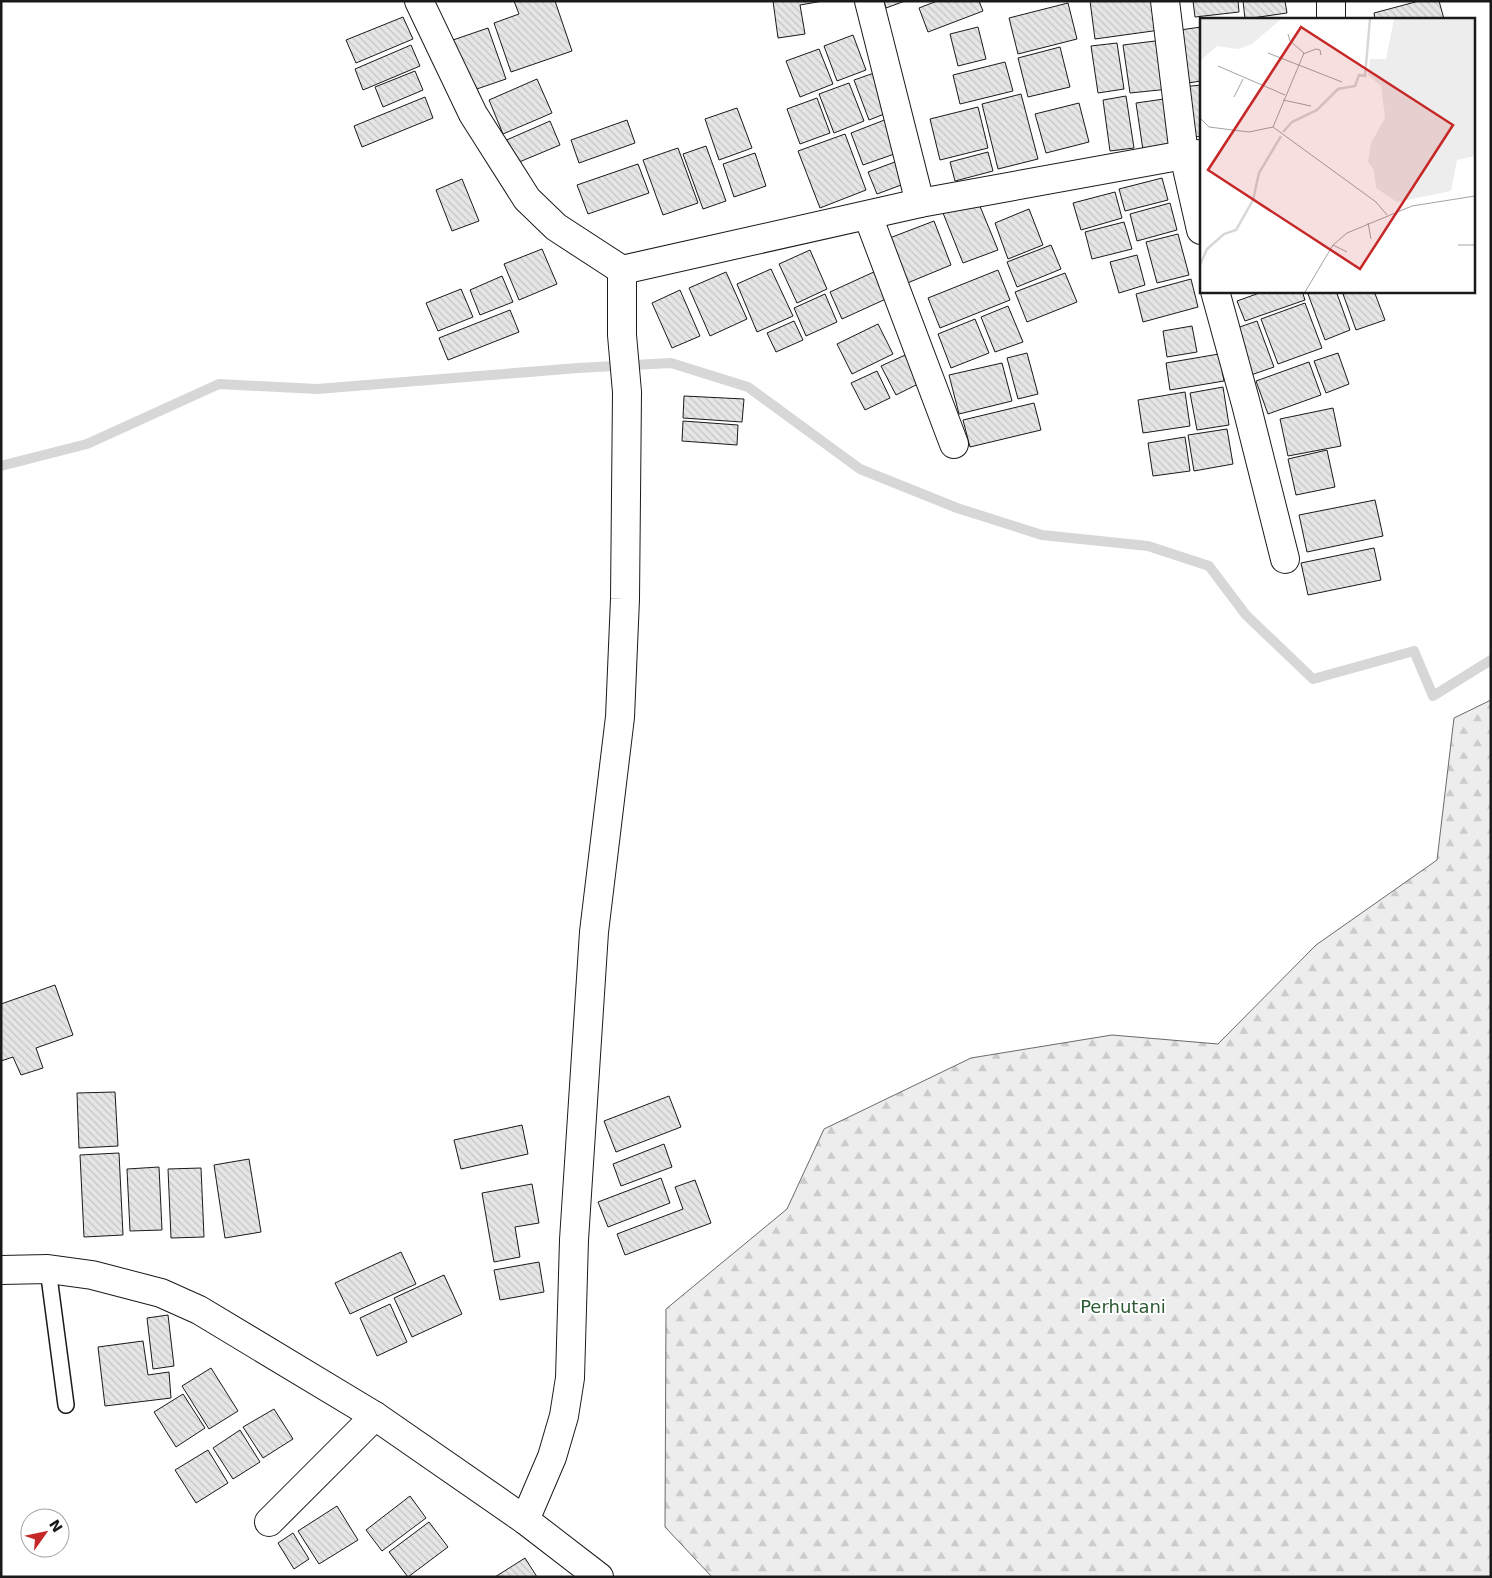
<svg xmlns="http://www.w3.org/2000/svg" width="1492" height="1578" font-family="'DejaVu Sans',sans-serif">
<defs>
<pattern id="forest-firs" width="22" height="20" patternUnits="userSpaceOnUse" patternTransform="scale(1.25)"><rect width="22" height="20" fill="#ededed"/><path d="M5 1l3.5 6h-7zM16 11l3.5 6h-7z" fill="#cbcbcb"/></pattern>
<pattern id="building-back-hatch" width="6" height="6" patternUnits="userSpaceOnUse" patternTransform="scale(1.25)"><rect width="6" height="6" fill="#e6e6e6"/><path d="M-1 5l2 2M0 0l6 6M5-1l2 2" fill="none" stroke="#c5c5c5"/></pattern>
</defs>
<rect width="100%" height="100%" fill="#fff"/>
<polygon fill="url(#forest-firs)" stroke="#6a6a6a" points="1491,700 1491,1577 712,1577 665,1527 666,1309 787,1209 824,1129 971,1058 1112,1035 1218,1044 1316,945 1437,860 1454,718"/>
<g fill="none" stroke-linecap="round" stroke-linejoin="round">
<polyline stroke="#d7d7d7" stroke-width="10" points="1,466 87,444 219,384 317,389 578,368 671,363 748,387 860,469 957,508 1042,535 1148,546 1209,566 1246,615 1313,679 1414,651 1433,696 1491,660"/>
</g>
<g fill="url(#building-back-hatch)" stroke="#1a1a1a">
<polygon points="514,1 555,1 572,51 511,72 494,23 519,14"/>
<polygon points="773,1 823,1 800,5 805,34 778,38"/>
<polygon points="884,1 905,1 886,8"/>
<polygon points="937,1 979,1 983,11 928,32 919,8"/>
<polygon points="1090,1 1156,1 1160,30 1095,39"/>
<polygon points="1193,1 1238,1 1239,12 1195,17"/>
<polygon points="1243,1 1285,1 1287,13 1245,19"/>
<polygon points="1419,1 1439,1 1444,19 1375,19 1374,13"/>
<polygon points="1068,3 1077,39 1018,54 1009,18"/>
<polygon points="403,17 413,39 356,63 346,40"/>
<polygon points="978,27 986,59 958,66 950,34"/>
<polygon points="1201,27 1201,81 1181,84 1173,31"/>
<polygon points="488,28 506,79 471,91 453,40"/>
<polygon points="853,35 866,70 837,81 824,46"/>
<polygon points="1163,40 1169,89 1130,93 1123,45"/>
<polygon points="1117,43 1124,89 1098,93 1091,46"/>
<polygon points="411,45 420,66 363,90 355,69"/>
<polygon points="1060,47 1070,87 1028,97 1018,58"/>
<polygon points="819,49 833,84 800,97 786,61"/>
<polygon points="1005,62 1013,91 960,104 953,75"/>
<polygon points="415,71 423,90 383,107 375,87"/>
<polygon points="877,72 892,111 869,120 854,80"/>
<polygon points="537,79 552,113 503,134 489,100"/>
<polygon points="849,83 864,121 834,133 819,94"/>
<polygon points="1201,85 1201,136 1189,138 1182,87"/>
<polygon points="1021,94 1038,159 998,169 982,104"/>
<polygon points="1126,96 1134,148 1110,151 1103,100"/>
<polygon points="425,97 433,118 362,147 354,126"/>
<polygon points="817,98 830,133 800,144 787,109"/>
<polygon points="1171,98 1177,145 1143,150 1136,103"/>
<polygon points="1079,103 1089,142 1046,153 1035,114"/>
<polygon points="978,107 988,148 940,160 930,119"/>
<polygon points="737,108 752,148 719,160 705,119"/>
<polygon points="887,119 900,152 863,165 851,133"/>
<polygon points="627,120 635,143 579,163 571,140"/>
<polygon points="550,121 560,145 512,165 502,142"/>
<polygon points="845,134 866,190 820,208 798,151"/>
<polygon points="706,146 726,201 703,209 683,154"/>
<polygon points="678,148 698,203 663,215 643,160"/>
<polygon points="988,152 993,171 955,181 950,162"/>
<polygon points="755,153 766,186 734,197 723,164"/>
<polygon points="903,159 912,181 877,194 868,172"/>
<polygon points="638,164 649,193 588,214 577,185"/>
<polygon points="1162,178 1168,200 1125,211 1119,189"/>
<polygon points="462,179 479,221 452,231 436,190"/>
<polygon points="1115,192 1122,218 1081,230 1073,203"/>
<polygon points="977,199 998,250 963,263 943,213"/>
<polygon points="1170,203 1177,230 1137,241 1130,214"/>
<polygon points="1029,209 1043,245 1008,259 995,223"/>
<polygon points="934,221 951,265 905,284 887,239"/>
<polygon points="1124,222 1132,249 1092,259 1085,232"/>
<polygon points="1178,234 1189,275 1157,283 1146,242"/>
<polygon points="1051,245 1061,269 1017,287 1007,262"/>
<polygon points="542,249 557,284 519,300 504,264"/>
<polygon points="810,250 827,289 797,303 779,264"/>
<polygon points="1137,255 1145,285 1119,293 1110,262"/>
<polygon points="771,269 793,316 757,332 737,284"/>
<polygon points="998,270 1010,300 940,328 928,298"/>
<polygon points="876,271 888,298 842,319 830,292"/>
<polygon points="726,272 747,319 710,336 689,288"/>
<polygon points="1065,273 1077,302 1027,322 1015,292"/>
<polygon points="502,276 513,302 480,315 470,290"/>
<polygon points="1191,279 1198,307 1143,322 1136,294"/>
<polygon points="461,289 473,317 438,331 426,303"/>
<polygon points="680,290 700,336 672,348 652,303"/>
<polygon points="1265,291 1302,291 1305,300 1245,321 1237,301"/>
<polygon points="1316,291 1336,291 1350,330 1325,340 1308,294"/>
<polygon points="1351,291 1374,291 1385,320 1356,330 1343,294"/>
<polygon points="825,294 837,322 806,336 794,308"/>
<polygon points="1305,303 1322,348 1278,364 1261,319"/>
<polygon points="1008,306 1023,342 995,352 981,317"/>
<polygon points="510,310 519,332 448,360 439,338"/>
<polygon points="975,319 989,353 951,368 938,334"/>
<polygon points="794,321 803,340 776,352 767,333"/>
<polygon points="1257,321 1274,367 1248,376 1231,330"/>
<polygon points="878,324 893,354 852,374 837,344"/>
<polygon points="1192,326 1197,352 1167,357 1163,331"/>
<polygon points="914,351 928,379 896,395 881,366"/>
<polygon points="1027,353 1038,394 1018,399 1007,358"/>
<polygon points="1338,353 1349,384 1326,393 1314,361"/>
<polygon points="1219,354 1224,381 1170,390 1166,363"/>
<polygon points="1309,362 1321,395 1268,414 1256,381"/>
<polygon points="1002,363 1012,401 959,414 949,375"/>
<polygon points="877,371 890,398 865,410 851,383"/>
<polygon points="1223,387 1229,425 1197,430 1190,393"/>
<polygon points="1185,392 1190,426 1143,433 1138,400"/>
<polygon points="684,396 744,399 742,422 683,418"/>
<polygon points="1034,403 1041,430 970,447 963,420"/>
<polygon points="1333,408 1341,446 1288,456 1280,419"/>
<polygon points="683,421 738,425 737,445 682,441"/>
<polygon points="1227,429 1233,464 1194,471 1188,435"/>
<polygon points="1185,437 1190,471 1153,476 1148,443"/>
<polygon points="1327,450 1335,487 1296,495 1288,459"/>
<polygon points="1375,500 1383,536 1307,552 1299,515"/>
<polygon points="1374,548 1381,580 1308,595 1301,563"/>
<polygon points="55,985 73,1035 36,1048 43,1068 21,1075 13,1057 1,1061 1,1004"/>
<polygon points="115,1092 118,1146 79,1148 77,1093"/>
<polygon points="669,1096 681,1127 616,1152 604,1121"/>
<polygon points="522,1125 528,1154 461,1169 454,1140"/>
<polygon points="664,1144 672,1167 621,1186 613,1164"/>
<polygon points="119,1153 123,1235 84,1237 80,1155"/>
<polygon points="249,1159 261,1232 225,1238 214,1165"/>
<polygon points="159,1167 162,1230 130,1231 127,1169"/>
<polygon points="201,1168 204,1237 171,1238 168,1169"/>
<polygon points="661,1178 670,1203 608,1227 598,1202"/>
<polygon points="695,1180 711,1223 625,1255 617,1234 683,1209 675,1187"/>
<polygon points="532,1184 539,1223 515,1227 520,1257 494,1262 482,1193"/>
<polygon points="401,1252 416,1284 350,1314 335,1283"/>
<polygon points="539,1262 544,1292 500,1300 494,1270"/>
<polygon points="444,1275 462,1314 412,1337 394,1298"/>
<polygon points="390,1304 407,1342 377,1356 360,1318"/>
<polygon points="168,1315 174,1366 153,1369 147,1318"/>
<polygon points="143,1341 148,1375 169,1372 171,1398 105,1406 98,1347"/>
<polygon points="211,1368 238,1411 209,1429 182,1386"/>
<polygon points="183,1394 205,1428 176,1447 154,1412"/>
<polygon points="274,1409 293,1439 263,1458 243,1427"/>
<polygon points="240,1430 260,1462 233,1479 213,1448"/>
<polygon points="208,1450 228,1483 196,1503 175,1470"/>
<polygon points="410,1496 426,1518 382,1551 366,1530"/>
<polygon points="337,1506 358,1540 319,1564 298,1531"/>
<polygon points="429,1522 448,1547 408,1577 389,1552"/>
<polygon points="293,1533 309,1559 294,1569 278,1543"/>
<polygon points="525,1558 537,1577 495,1577"/>
</g>
<g fill="none" stroke-linecap="round" stroke-linejoin="round">
<defs>
<polyline id="service" points="48,1269 66,1405"/>
<g id="minor">
<polyline points="419,1 473,114 527,199 556,227 622,270 622,335 627,392 625,599 620,717 594,932 574,1240 570,1378 564,1416 552,1457 525,1520"/>
<polyline points="869,1 920,203"/>
<polyline points="1165,1 1184,155 1201,230"/>
<polyline points="1331,1 1331,19"/>
<polyline points="868,216 954,444"/>
<polyline points="622,270 920,203 1184,155 1201,154"/>
<polyline points="1215,291 1246,404 1285,559"/>
<polyline points="269,1522 375,1416"/>
</g>
<polyline id="secondary" points="1,1270 48,1269 92,1275 161,1293 199,1310 375,1416 525,1520 599,1577"/>
</defs>
<use href="#service" stroke="#1a1a1a" stroke-width="18"/>
<use href="#minor" stroke="#1a1a1a" stroke-width="30"/>
<use href="#secondary" stroke="#1a1a1a" stroke-width="30"/>
<use href="#service" stroke="#fff" stroke-width="15"/>
<use href="#minor" stroke="#fff" stroke-width="28"/>
<use href="#secondary" stroke="#fff" stroke-width="28"/>
</g>
<g text-anchor="middle" stroke-width="4" stroke-linejoin="round" paint-order="stroke">
<g font-size="18" fill="#2b5a34" stroke="#fff">
<text x="1123" y="1313">Perhutani</text>
</g>
</g>
<g transform="translate(1200 18)">
<rect width="275" height="275" fill="#fff"/>
<path d="M0 1H81L52 26 38 31 17 28 0 43ZM194 1H275V138L257 142 251 173 197 184 176 170 174 152 168 144 171 125 185 100 181 68 168 57 170 41H186Z" fill="#ededed"/>
<path fill="none" stroke="#d7d7d7" stroke-width="2.5" d="M83 114 92 104 117 92 138 71 155 68 159 57 165 58 170 1M0 247 7 231 24 216 36 212 53 182 59 155 81 118"/>
<path fill="none" stroke="#a3a3a3" stroke-width="1" d="M68 35 142 64M103 36 116 31 120 32 121 37M18 48 85 77M34 79 43 61M83 82 111 88M0 100 9 109 49 114 73 109 176 184 187 197M73 109 104 35 90 23 88 16M168 205 171 221M133 227 147 234M258 227H275M105 274 133 227 147 215 212 188 275 178"/>
<path fill="#c62828" fill-opacity="0.15" stroke="#c62828" stroke-width="2.5" d="M101 9 253 107 160 251 8 152Z"/>
<rect width="275" height="275" fill="none" stroke="#1a1a1a" stroke-width="2.5"/>
</g>
<rect width="1492" height="1578" fill="none" stroke="#1a1a1a" stroke-width="5"/>
<g transform="translate(45 1533) rotate(57)"><circle r="24" fill="#ffffff" stroke="#a3a3a3"/>
<path d="M0-4L9 19L0 12L-9 19Z" fill="#c62828"/>
<text y="-8" font-size="14" font-weight="bold" text-anchor="middle" fill="#1a1a1a">N</text>
</g>
</svg>
